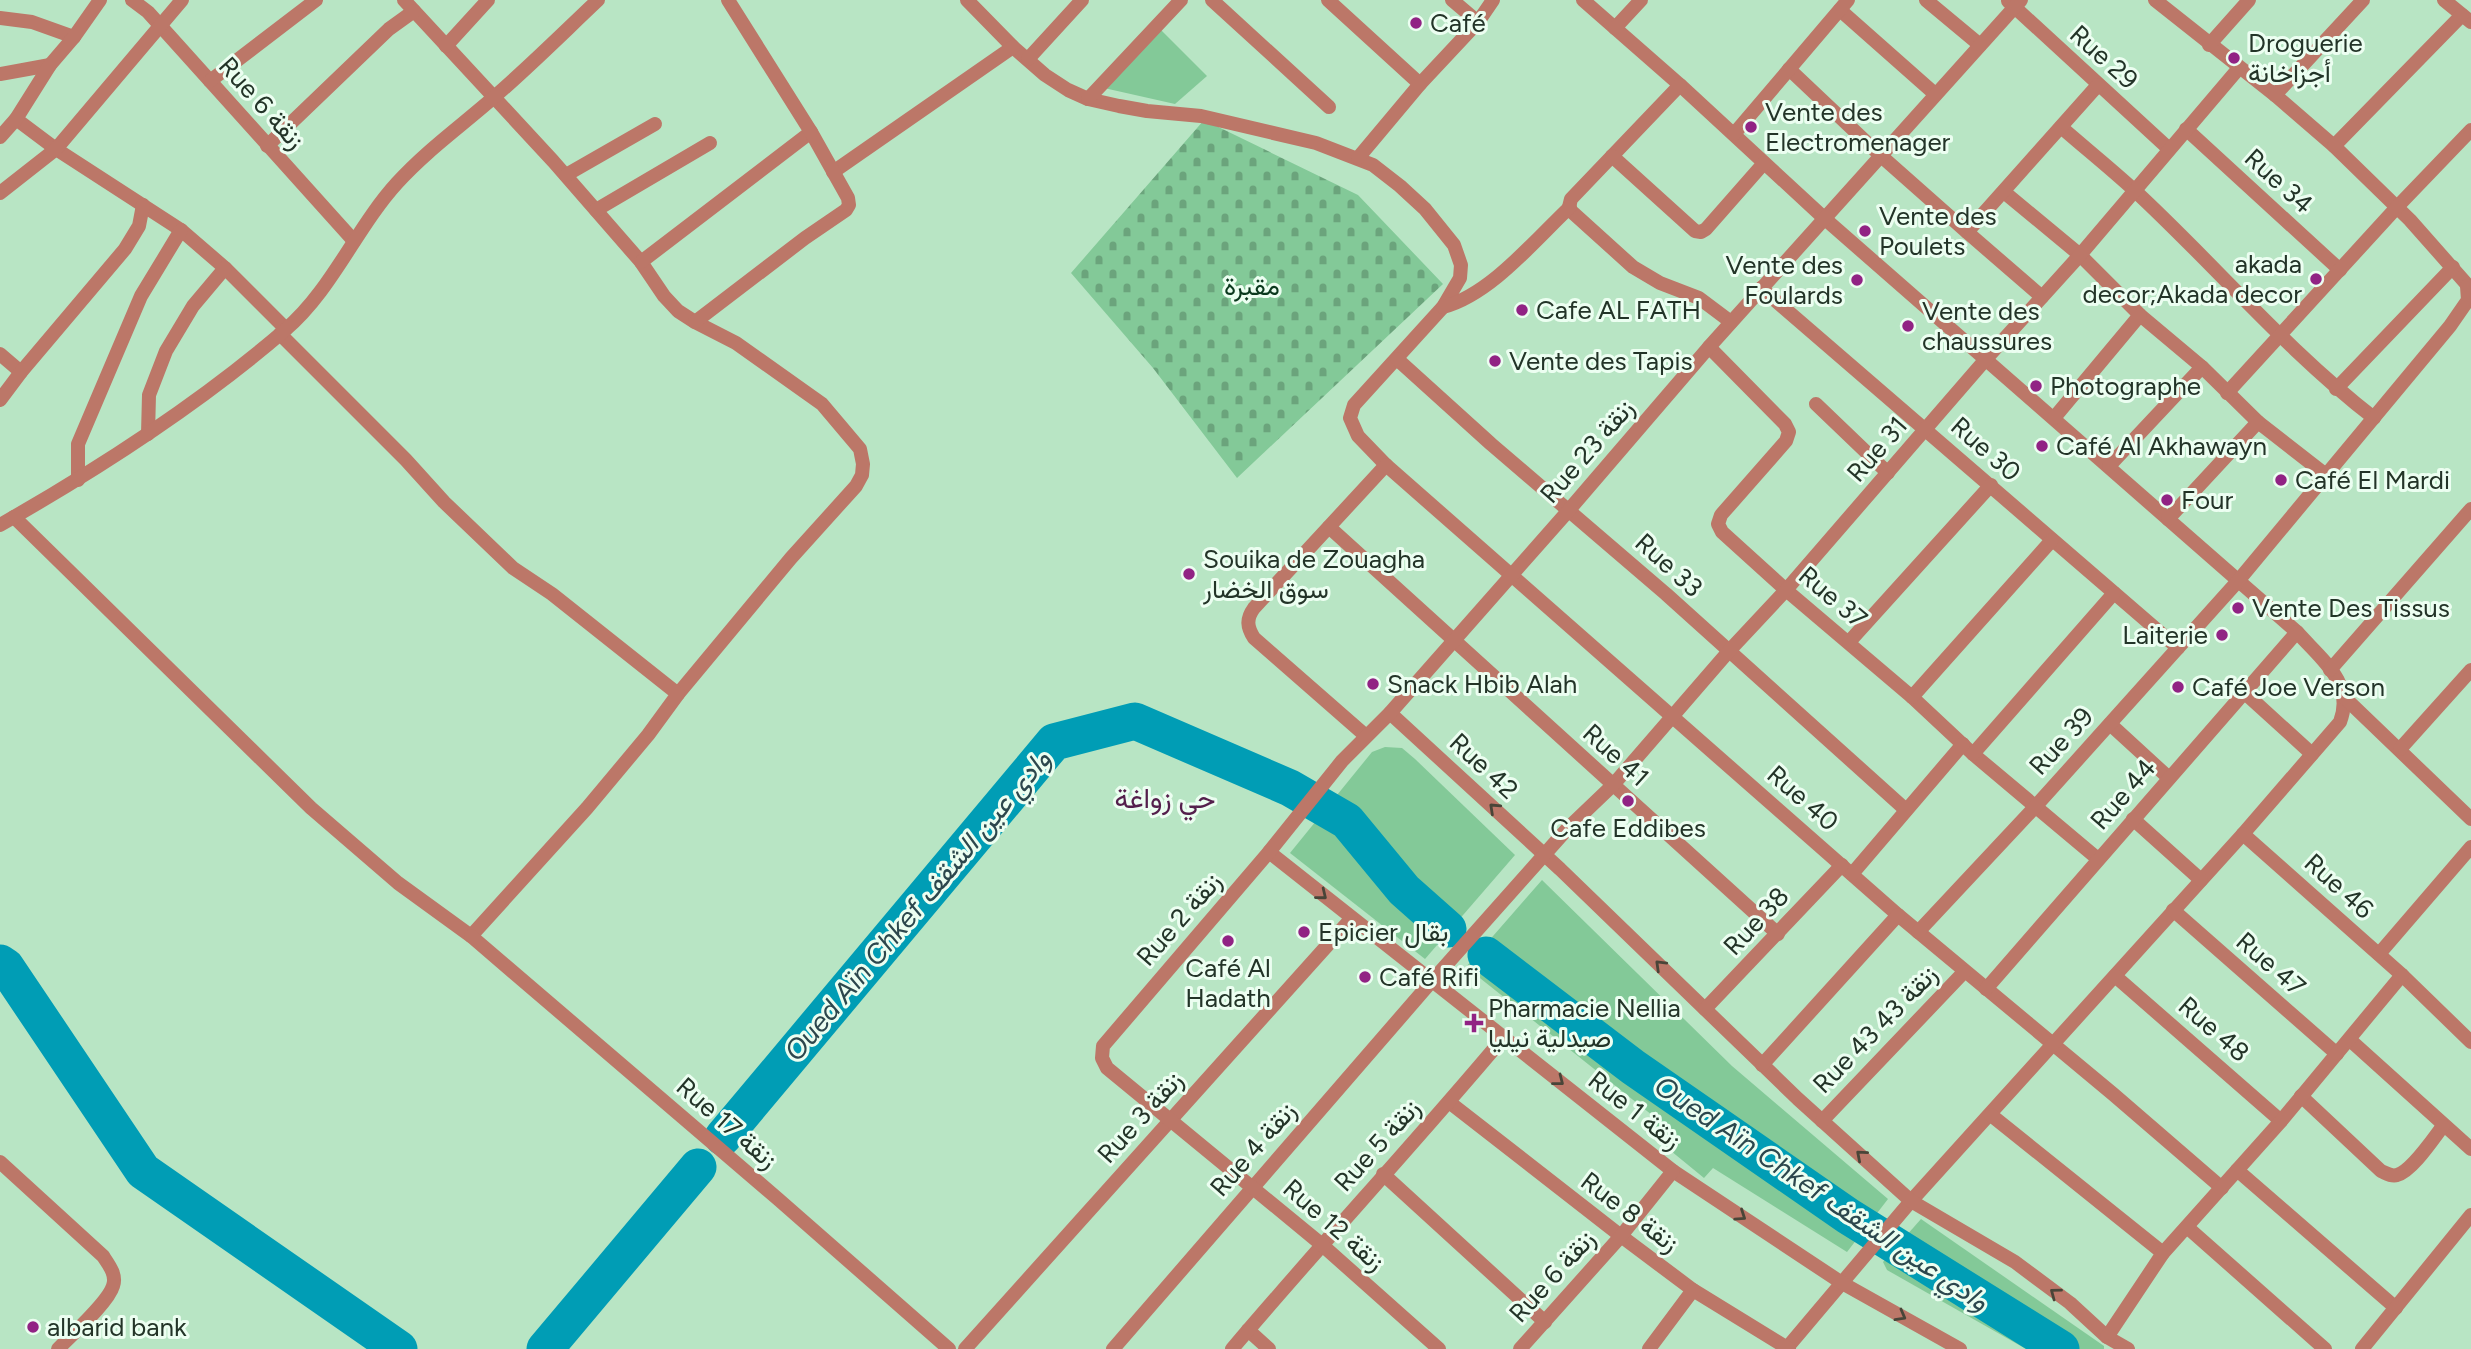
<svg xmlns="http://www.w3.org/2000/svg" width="2471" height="1349" font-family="Figtree,Vazirmatn,sans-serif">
<defs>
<pattern id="cemetery-stones" width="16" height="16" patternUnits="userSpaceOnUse" patternTransform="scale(1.75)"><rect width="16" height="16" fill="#83c998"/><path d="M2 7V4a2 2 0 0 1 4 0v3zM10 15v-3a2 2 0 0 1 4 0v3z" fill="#6ba47c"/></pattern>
</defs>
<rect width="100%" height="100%" fill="#b8e5c4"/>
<polygon fill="url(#cemetery-stones)" points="1204,120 1358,195 1443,284 1237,478 1153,368 1071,273"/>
<g fill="#83c998">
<polygon points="1160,29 1207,76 1175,104 1104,88"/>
<polygon points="1385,747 1402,748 1415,759 1515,855 1425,959 1290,853 1372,752"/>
<polygon points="1542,880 1732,1066 1888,1199 1847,1252 1713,1168 1704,1178 1649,1133 1657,1119 1466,967"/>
<polygon points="1921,1219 2104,1346 2104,1349 2026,1349 1887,1270 1883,1262"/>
</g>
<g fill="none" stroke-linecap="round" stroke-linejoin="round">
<g stroke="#009db5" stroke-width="37">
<polyline points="1486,955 1633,1067 1848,1216 2061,1349"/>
<polyline points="0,963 6,967 143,1171 399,1349"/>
<polyline points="723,1137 1054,742 1135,721 1290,788 1347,821 1404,890 1448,929"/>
<polyline points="545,1349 698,1167"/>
</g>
<g stroke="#bc7768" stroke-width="14">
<polyline points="132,0 148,12 354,241"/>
<polyline points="404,0 553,161 641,262 664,296 678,311 695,322 736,343 822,404 860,449 863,464 862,475 856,486 791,558 678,694"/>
<polyline points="967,0 1013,47 1045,75 1068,90 1088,99 1119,106 1147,111 1201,116 1316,143 1373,165 1400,186 1425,209 1454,245 1461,265 1460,278 1443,307 1354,405 1350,418 1358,436 1386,465 1898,915 2113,1094 2222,1188"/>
<polyline points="1212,0 1329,107"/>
<polyline points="1328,0 1420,84"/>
<polyline points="1452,0 1478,22"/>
<path d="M1583 0 1680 85 1824 218 2297 632C2321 659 2355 683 2340 722L2243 834 1911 1201 1786 1349"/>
<polyline points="1926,0 1980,45"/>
<polyline points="2155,0 2275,95 2334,146 2410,220 2471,289"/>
<polyline points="2444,0 2471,22"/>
<polyline points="2008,1 2168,148"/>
<polyline points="1840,10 1935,94"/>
<polyline points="0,18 32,22 74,37"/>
<polyline points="1615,28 1641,0"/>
<polyline points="2209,45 2249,0"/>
<polyline points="446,46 488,0"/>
<polyline points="1028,59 1082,0"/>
<polyline points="1789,69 1880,155 1967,232"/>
<polyline points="0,74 50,65"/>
<polyline points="210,81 316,0"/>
<polyline points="1680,85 1571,199 1569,207 1571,211 1633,267 1660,283 1699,298 1731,322"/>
<polyline points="2275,95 2363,0"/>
<polyline points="1088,99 1181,0"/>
<polyline points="16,119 56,149 181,230 225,268 286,329"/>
<path d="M2061 127C2085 148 2110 168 2134 190 2215 265 2286 350 2374 418"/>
<polyline points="2186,129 2340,270"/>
<polyline points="1734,134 1848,0"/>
<polyline points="0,137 16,119 50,65 74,37 100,0"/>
<polyline points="267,146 389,29 414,11"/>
<polyline points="2334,146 2462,15"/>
<polyline points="1612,156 1695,231 1701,232 1706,229 1764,163"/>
<polyline points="1358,158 1420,84 1478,22 1493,0"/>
<polyline points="833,172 1013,47"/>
<polyline points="566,175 655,124"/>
<polyline points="2004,192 2080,255 2140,315 2202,367 2258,422 2326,475"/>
<polyline points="0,193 56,149 182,0"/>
<polyline points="596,210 710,143"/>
<polyline points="641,262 811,132"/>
<polyline points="1761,288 2178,648"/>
<polyline points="2042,297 1967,232 2098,85"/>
<path d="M1443 307C1490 295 1535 240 1570 207"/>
<polyline points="695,322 805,238 846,210 849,205 848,198 811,132 728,0"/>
<polyline points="1709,347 1785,424 1789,432 1786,441 1721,515 1718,524 1722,532 1786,590 1912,697 1973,754 2098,859"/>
<polyline points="0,354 21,372"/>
<polyline points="1397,359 1491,444 1666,594 1906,810"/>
<polyline points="2336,389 2453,267"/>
<polyline points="2227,393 2398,206 2471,130"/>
<polyline points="0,400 21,372 125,249 139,226 143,205"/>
<polyline points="1816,404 1888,473"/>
<polyline points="2054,418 2140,315"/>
<polyline points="148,434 149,395 166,351 193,306 225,268"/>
<polyline points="2109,466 2202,367"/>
<polyline points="78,480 78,444 141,296 181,230"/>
<polyline points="14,517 311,808 398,883 471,936 587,808 648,735 678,694 552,594 513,568 444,502 406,460 280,334"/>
<polyline points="2168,519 2258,422"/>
<path d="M0 525C100 468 198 405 285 330 332 290 356 228 397 183 426 151 461 126 493 98 529 67 563 33 598 0"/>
<polyline points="1329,527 1778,934"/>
<polyline points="1849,642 1991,485"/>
<polyline points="2330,670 2471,509"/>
<polyline points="2245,693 2312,754"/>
<polyline points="1912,697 2052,540"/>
<polyline points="2345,698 2471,819"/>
<polyline points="1390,713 1560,869 1798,1099 1911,1201 2015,1262 2070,1303 2107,1337 2128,1349"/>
<polyline points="2110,724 2169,778"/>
<path d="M1366 736 1254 638C1247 627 1246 619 1254 608L1386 465"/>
<polyline points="2400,749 2471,670"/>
<polyline points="1973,754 2114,593"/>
<polyline points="2133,819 2201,880"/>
<polyline points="2243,834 2402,975 2471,1042"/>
<polyline points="1269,852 1673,1171 1842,1283 1960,1349"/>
<polyline points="1852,874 1963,744"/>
<polyline points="2173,910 2337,1054"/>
<polyline points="1918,932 2035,807 2238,581 2450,326 2468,300 2467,286"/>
<polyline points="471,936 778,1199 949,1349"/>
<polyline points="2379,954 2471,847"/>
<polyline points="2115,976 2281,1121"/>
<polyline points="1986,989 2297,632"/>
<polyline points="1705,1009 1842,865"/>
<polyline points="2350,1040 2471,1149"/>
<polyline points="1762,1065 1898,915"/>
<path d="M2301 1096 2381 1171C2386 1173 2391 1177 2397 1175 2412 1171 2433 1139 2443 1126"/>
<polyline points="1449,1102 1621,1236 1693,1290 1789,1349"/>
<polyline points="1991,1115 2163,1253"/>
<polyline points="1822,1121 1964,972"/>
<path d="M0 1162 103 1256C109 1265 117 1275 113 1286 108 1303 71 1335 58 1349"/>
<polyline points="2237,1170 2396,1308"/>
<polyline points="1383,1174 1545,1322"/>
<polyline points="2187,1227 2325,1349"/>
<polyline points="1248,1330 1269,1349"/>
<polyline points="2107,1337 2163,1253 2281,1121 2402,975"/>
<polyline points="965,1349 1351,919"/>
<polyline points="1113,1349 1431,982 1568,828 1613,785 1729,651 1786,590 1986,359 2080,255 2239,68"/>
<path d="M1232 1349C1321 1244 1415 1143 1504 1037"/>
<polyline points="1439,1349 1321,1244 1107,1068 1102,1058 1103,1046 1269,852 1342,761 1390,713 1569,510 1709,347 2021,0"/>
<polyline points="1520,1349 1621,1236 1673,1171"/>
<polyline points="1649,1349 1693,1290"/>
<polyline points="2362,1349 2471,1215"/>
</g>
</g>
<defs><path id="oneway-chevron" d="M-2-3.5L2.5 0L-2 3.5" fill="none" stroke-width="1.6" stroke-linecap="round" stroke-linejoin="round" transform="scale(1.75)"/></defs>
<g stroke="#494538">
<use href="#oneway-chevron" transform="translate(1494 808) rotate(-137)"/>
<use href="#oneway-chevron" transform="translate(1322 895) rotate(39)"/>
<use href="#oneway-chevron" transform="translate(1660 965) rotate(-136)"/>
<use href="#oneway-chevron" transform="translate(1559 1081) rotate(38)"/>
<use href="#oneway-chevron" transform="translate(1861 1155) rotate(-139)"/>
<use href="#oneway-chevron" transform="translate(1741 1216) rotate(34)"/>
<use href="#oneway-chevron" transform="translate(2055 1293) rotate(-143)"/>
<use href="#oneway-chevron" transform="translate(1901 1316) rotate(29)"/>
</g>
<g fill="#912384" stroke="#ecfef1" stroke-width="2.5">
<circle cx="1416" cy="23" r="7"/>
<circle cx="2234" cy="58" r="7"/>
<circle cx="1751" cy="127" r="7"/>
<circle cx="1865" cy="231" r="7"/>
<circle cx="2316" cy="279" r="7"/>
<circle cx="1857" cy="280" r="7"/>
<circle cx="1522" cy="310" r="7"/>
<circle cx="1908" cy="326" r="7"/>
<circle cx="1495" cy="361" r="7"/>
<circle cx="2036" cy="386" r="7"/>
<circle cx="2042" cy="446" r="7"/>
<circle cx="2281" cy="480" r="7"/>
<circle cx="2167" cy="500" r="7"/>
<circle cx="1189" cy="574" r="7"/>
<circle cx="2238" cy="608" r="7"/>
<circle cx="2222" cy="635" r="7"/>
<circle cx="1373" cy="684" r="7"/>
<circle cx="2178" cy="687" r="7"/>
<circle cx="1628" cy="801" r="7"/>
<circle cx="1304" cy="932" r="7"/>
<circle cx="1228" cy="941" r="7"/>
<circle cx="1365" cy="977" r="7"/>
<path d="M1470.5 1012.5h7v7h7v7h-7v7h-7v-7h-7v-7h7z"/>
<circle cx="33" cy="1327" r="7"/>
</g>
<g text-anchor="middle" stroke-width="6" stroke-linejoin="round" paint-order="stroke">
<g font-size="26" fill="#233428" stroke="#ecfef1" text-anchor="start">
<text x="1430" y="32">Café</text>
<text x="2248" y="52">Droguerie<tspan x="2248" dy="30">أجزاخانة</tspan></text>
<text x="1765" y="121">Vente des<tspan x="1765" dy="30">Electromenager</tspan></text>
<text x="1879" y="225">Vente des<tspan x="1879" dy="30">Poulets</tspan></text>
<text x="2302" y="273" text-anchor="end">akada<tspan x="2302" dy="30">decor;Akada decor</tspan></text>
<text x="1843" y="274" text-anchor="end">Vente des<tspan x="1843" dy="30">Foulards</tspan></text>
<text x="1536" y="319">Cafe AL FATH</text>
<text x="1922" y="320">Vente des<tspan x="1922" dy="30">chaussures</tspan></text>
<text x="1509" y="370">Vente des Tapis</text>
<text x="2050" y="395">Photographe</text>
<text x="2056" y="455">Café Al Akhawayn</text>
<text x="2295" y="489">Café El Mardi</text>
<text x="2181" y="509">Four</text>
<text x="1203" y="568">Souika de Zouagha<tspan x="1203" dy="30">سوق الخضار</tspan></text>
<text x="2252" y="617">Vente Des Tissus</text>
<text x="2208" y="644" text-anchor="end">Laiterie</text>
<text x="1387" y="693">Snack Hbib Alah</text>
<text x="2192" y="696">Café Joe Verson</text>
<text x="1628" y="837" text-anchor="middle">Cafe Eddibes</text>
<text x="1318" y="941">Epicier بقال</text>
<text x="1228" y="977" text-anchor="middle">Café Al<tspan x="1228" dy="30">Hadath</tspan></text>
<text x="1379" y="986">Café Rifi</text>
<text x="1488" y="1017">Pharmacie Nellia<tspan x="1488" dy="30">صيدلية نيليا</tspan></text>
<text x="47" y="1336">albarid bank</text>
</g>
<g font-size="26" fill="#233428" stroke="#ecfef1">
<text transform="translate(2104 57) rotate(42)" y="9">Rue 29</text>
<text transform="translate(262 103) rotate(48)" y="9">Rue 6 زنقة</text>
<text transform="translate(2279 181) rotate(42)" y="9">Rue 34</text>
<text transform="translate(1877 449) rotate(-49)" y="9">Rue 31</text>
<text transform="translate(1986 449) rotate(41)" y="9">Rue 30</text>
<text transform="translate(1587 451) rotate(-49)" y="9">Rue 23 زنقة</text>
<text transform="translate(1669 565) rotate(42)" y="9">Rue 33</text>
<text transform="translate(1833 597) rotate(40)" y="9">Rue 37</text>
<text transform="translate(2061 741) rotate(-48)" y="9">Rue 39</text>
<text transform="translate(1616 755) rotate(42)" y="9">Rue 41</text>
<text transform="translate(1484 766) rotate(43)" y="9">Rue 42</text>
<text transform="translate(2123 794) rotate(-49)" y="9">Rue 44</text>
<text transform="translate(1803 798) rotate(41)" y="9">Rue 40</text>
<text transform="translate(2339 886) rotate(42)" y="9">Rue 46</text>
<text transform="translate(1179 919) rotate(-49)" y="9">Rue 2 زنقة</text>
<text transform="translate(1756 921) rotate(-47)" y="9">Rue 38</text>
<text transform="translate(2271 964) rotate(41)" y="9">Rue 47</text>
<text transform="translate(1875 1029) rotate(-46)" y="9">Rue 43 زنقة 43</text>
<text transform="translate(2214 1029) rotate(41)" y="9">Rue 48</text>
<text transform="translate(1635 1110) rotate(38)" y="9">Rue 1 زنقة</text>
<text transform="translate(1140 1117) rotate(-48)" y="9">Rue 3 زنقة</text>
<text transform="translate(727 1123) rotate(41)" y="9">Rue 17 زنقة</text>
<text transform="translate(1377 1145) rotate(-48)" y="9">Rue 5 زنقة</text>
<text transform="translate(1253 1149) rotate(-49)" y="9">Rue 4 زنقة</text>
<text transform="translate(1630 1212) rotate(37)" y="9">Rue 8 زنقة</text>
<text transform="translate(1334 1225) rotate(41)" y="9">Rue 12 زنقة</text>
<text transform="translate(1552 1276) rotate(-48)" y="9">Rue 6 زنقة</text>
</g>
<g font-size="26" fill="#0b391e" stroke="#ecfef1">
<text x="1252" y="295">مقبرة</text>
</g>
<g font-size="28" fill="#541f4c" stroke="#ecfef1">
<text x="1165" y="808">حي زواغة</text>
</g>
<g font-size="28" font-style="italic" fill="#2c474d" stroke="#ecfef1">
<text transform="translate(917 905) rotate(-50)" y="10">Oued Aïn Chkef وادي عين الشقف</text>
<text transform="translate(1822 1193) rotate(34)" y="10">Oued Aïn Chkef وادي عين الشقف</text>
</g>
</g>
</svg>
